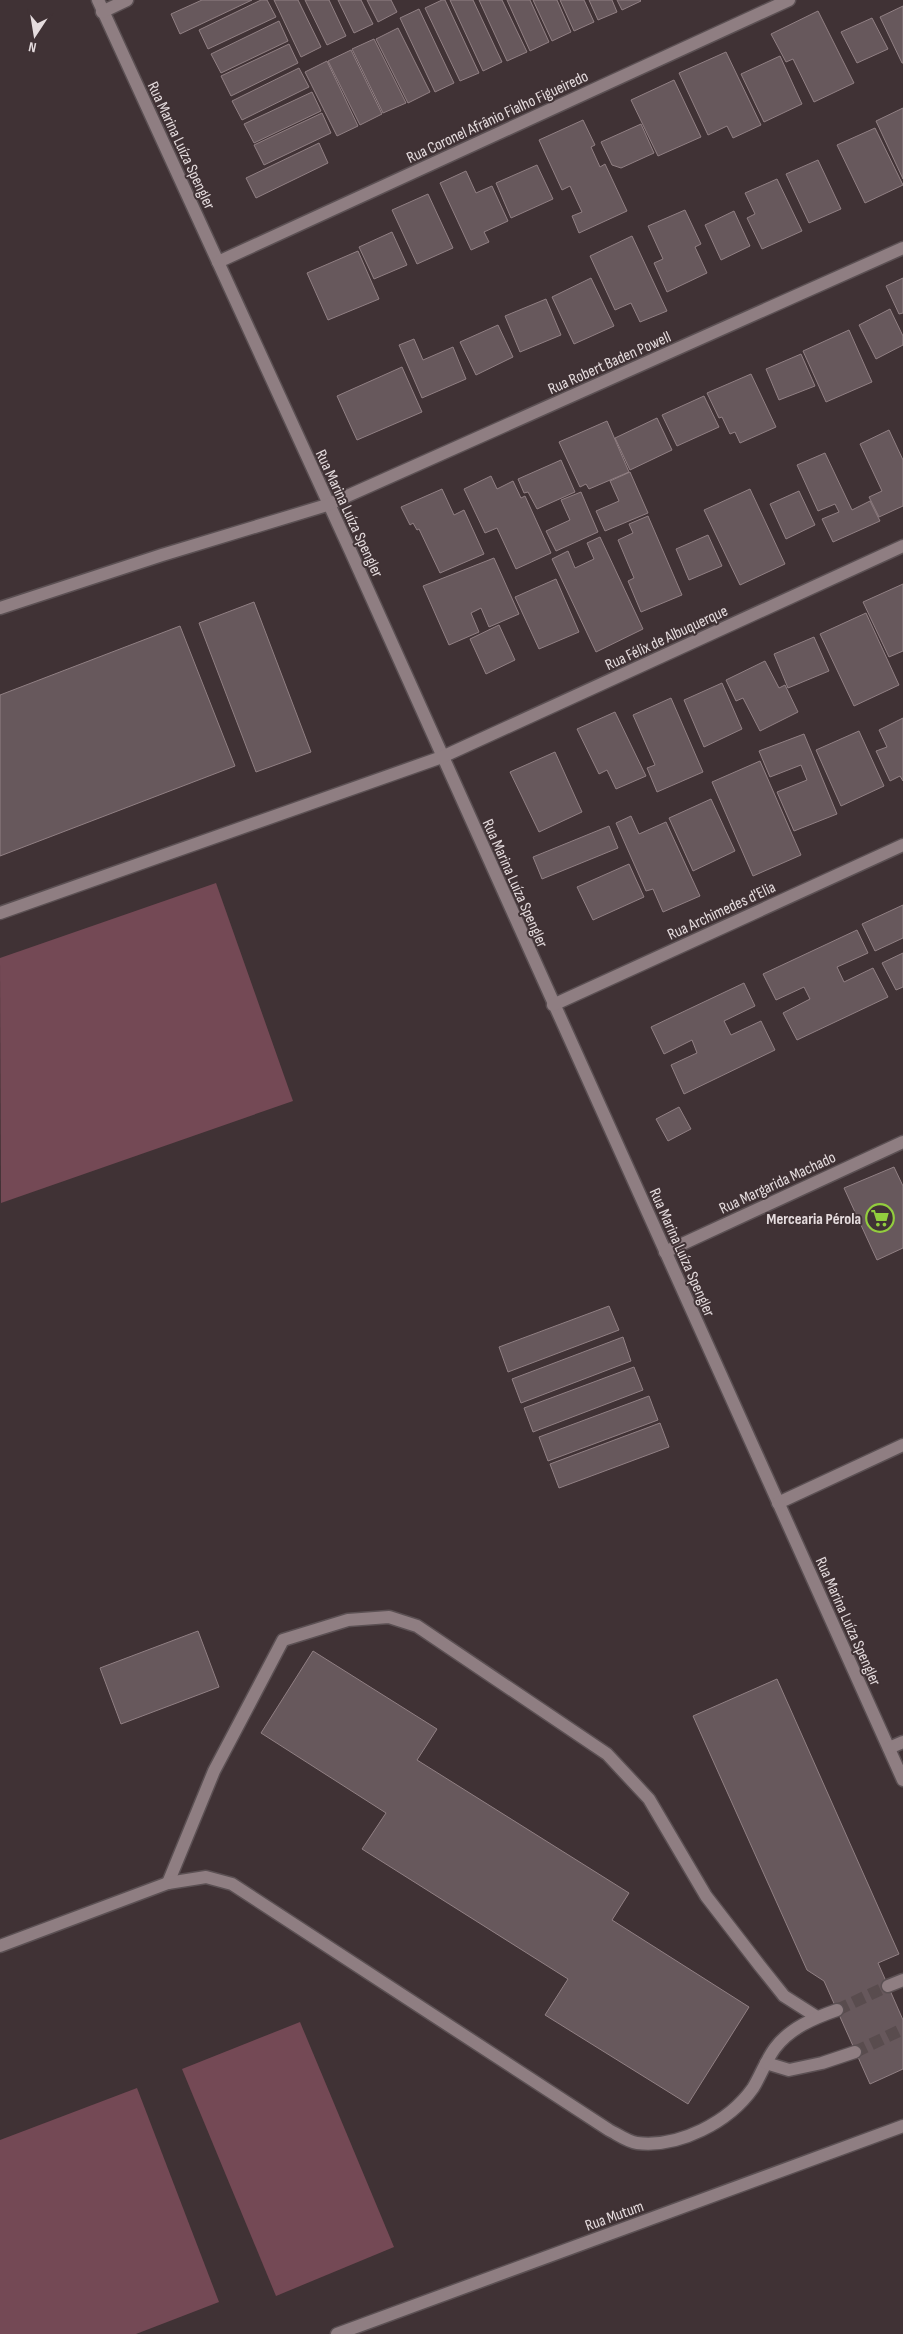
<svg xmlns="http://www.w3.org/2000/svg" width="903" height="2334" font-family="'Sofia Sans Condensed',sans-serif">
<rect width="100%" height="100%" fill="#403235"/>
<g fill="#744955">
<polygon points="216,883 293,1101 1,1203 0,958"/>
<polygon points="300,2022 394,2247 276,2296 182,2069"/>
<polygon points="137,2088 219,2302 136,2334 0,2334 0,2140"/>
</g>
<g fill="#67585c" stroke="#918084">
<polygon points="202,0 252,0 180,34 171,14"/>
<polygon points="261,0 267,0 276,17 208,49 199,30"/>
<polygon points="274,0 298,0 321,47 301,57"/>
<polygon points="305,0 329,0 346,36 327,45"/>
<polygon points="338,0 361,0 373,24 354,33"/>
<polygon points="367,0 391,0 397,12 378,22"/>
<polygon points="442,0 445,0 479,73 460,81 425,8"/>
<polygon points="450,0 473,0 502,62 483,71"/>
<polygon points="479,0 502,0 527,52 507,61"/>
<polygon points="507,0 530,0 549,42 530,51"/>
<polygon points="533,0 557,0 571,32 552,41"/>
<polygon points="560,0 584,0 594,22 574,31"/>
<polygon points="589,0 612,0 617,12 598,20"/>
<polygon points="617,0 640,0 641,1 622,10"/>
<polygon points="903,6 903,63 902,63 880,17"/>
<polygon points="419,9 454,83 435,92 400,18"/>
<polygon points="818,11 854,83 814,102 793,59 786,62 771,34"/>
<polygon points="872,18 888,49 857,63 841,32"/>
<polygon points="279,21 288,41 221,73 211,54"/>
<polygon points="398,28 430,92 408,103 376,39"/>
<polygon points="374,39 406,103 383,113 352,49"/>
<polygon points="289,44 298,63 231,96 221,76"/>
<polygon points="351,50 382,114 360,125 328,61"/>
<polygon points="726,52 761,125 733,138 727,126 708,135 679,73"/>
<polygon points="780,56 802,104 764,122 741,74"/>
<polygon points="327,61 358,126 337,136 305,72"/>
<polygon points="299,68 309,87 242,120 232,101"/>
<polygon points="674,80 701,137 658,156 631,100"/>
<polygon points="312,92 321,111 254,143 244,124"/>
<polygon points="903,108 903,179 876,121"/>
<polygon points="322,113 331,133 264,165 254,145"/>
<polygon points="583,120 595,145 591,147 600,167 605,164 627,211 579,233 572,216 582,212 570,186 562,190 539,140"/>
<polygon points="641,124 654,153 621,168 612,165 601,142"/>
<polygon points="875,128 903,185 865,203 837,145"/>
<polygon points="319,143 328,163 256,198 246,178"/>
<polygon points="818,160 841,209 809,223 786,174"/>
<polygon points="537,165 553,199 511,218 496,183"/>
<polygon points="466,171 476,193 492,186 508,221 484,232 489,242 471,250 440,183"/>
<polygon points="777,179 802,231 762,249 747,218 755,214 745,193"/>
<polygon points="428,194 453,248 417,264 392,210"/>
<polygon points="685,210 701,244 695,247 707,273 667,292 654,263 663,259 648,226"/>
<polygon points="734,211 750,246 721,260 705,225"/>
<polygon points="392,232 407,265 374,279 359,247"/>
<polygon points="632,236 667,311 640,322 631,303 615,310 590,256"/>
<polygon points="358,251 379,299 328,320 307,273"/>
<polygon points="591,278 614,326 574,344 552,297"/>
<polygon points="903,278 903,313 899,314 886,286"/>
<polygon points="546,299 561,335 520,352 505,316"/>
<polygon points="890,309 903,336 903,345 876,359 859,325"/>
<polygon points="498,325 513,357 476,375 460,342"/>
<polygon points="849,330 872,382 826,402 803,351"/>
<polygon points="414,339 423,360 453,347 466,379 422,398 399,345"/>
<polygon points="801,354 815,386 779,400 766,369"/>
<polygon points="402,367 422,412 357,440 337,396"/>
<polygon points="751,374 776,427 740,443 735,432 730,434 722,417 719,418 707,393"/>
<polygon points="704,396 719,427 677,446 662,415"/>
<polygon points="657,418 672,450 630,470 615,438"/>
<polygon points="607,421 629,472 589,489 586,484 580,487 559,442"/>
<polygon points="889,430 903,460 903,506 879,517 869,497 882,491 860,444"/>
<polygon points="825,453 852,510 870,501 880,521 833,542 822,519 839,512 835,504 818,511 797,465"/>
<polygon points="561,460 575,492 537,509 528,492 524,493 518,479"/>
<polygon points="630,472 648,513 605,531 596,511 619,501 610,481"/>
<polygon points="491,476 497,489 513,481 521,498 525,496 551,553 516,569 497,528 485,533 464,489"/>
<polygon points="442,489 454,515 464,510 484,554 440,573 419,529 417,530 413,523 410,525 401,507"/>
<polygon points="750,489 785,564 740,585 704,510"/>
<polygon points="799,491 815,525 786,539 770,504"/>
<polygon points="581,492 598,532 556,551 546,531 570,520 561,500"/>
<polygon points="648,516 682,595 641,612 628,581 634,578 618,540 633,533 629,524"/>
<polygon points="708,535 722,566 689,580 676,549"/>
<polygon points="600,537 643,629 596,652 552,559 568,551 575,568 594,559 587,543"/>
<polygon points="494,558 519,614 489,627 481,608 471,613 479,632 449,645 423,586"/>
<polygon points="556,579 579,632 539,649 515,597"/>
<polygon points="903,584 903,651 889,657 863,602"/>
<polygon points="254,602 311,752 256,772 199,623"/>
<polygon points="866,613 899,685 854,706 820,634"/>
<polygon points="499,625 515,660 486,674 470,639"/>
<polygon points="180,626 235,766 0,856 0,695"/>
<polygon points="814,637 829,671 788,688 774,654"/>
<polygon points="765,661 779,688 785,685 798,712 760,731 743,698 736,701 726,680"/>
<polygon points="722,683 742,729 704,747 684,700"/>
<polygon points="671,698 703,772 657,792 647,768 655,765 633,715"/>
<polygon points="615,712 646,776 616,789 607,770 599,774 577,729"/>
<polygon points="903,718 903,781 900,776 890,781 876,751 887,747 879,730"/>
<polygon points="859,731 884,786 841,806 816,750"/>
<polygon points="804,734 837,814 794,831 777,792 807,780 801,765 770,777 759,751"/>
<polygon points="555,752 582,812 539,832 510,772"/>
<polygon points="760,761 801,855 753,876 712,782"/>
<polygon points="711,799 735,851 693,871 669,818"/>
<polygon points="631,816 639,834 666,822 700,896 663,912 653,889 646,891 616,823"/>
<polygon points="609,826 618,848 542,879 533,857"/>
<polygon points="629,864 644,897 593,920 577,887"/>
<polygon points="903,905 903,938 875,951 862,924"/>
<polygon points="857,930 868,953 837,967 844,982 873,968 888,997 797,1040 783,1013 810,999 804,987 776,1000 763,974"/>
<polygon points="903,953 903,987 896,990 882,963"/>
<polygon points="744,983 755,1006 724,1021 731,1035 761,1021 775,1050 684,1094 671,1065 697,1053 692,1040 664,1054 651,1027"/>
<polygon points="679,1107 691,1129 668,1141 656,1119"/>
<polygon points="894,1167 903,1186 903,1248 877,1260 844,1188"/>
<polygon points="609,1306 619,1330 508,1372 499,1347"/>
<polygon points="623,1337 631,1361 521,1403 512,1379"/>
<polygon points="634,1367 643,1390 533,1432 524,1408"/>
<polygon points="649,1396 658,1420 548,1461 539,1437"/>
<polygon points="660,1423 669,1447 559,1488 550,1464"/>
<polygon points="198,1631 219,1687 121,1724 100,1668"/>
<polygon points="313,1651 437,1729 417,1760 629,1893 612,1920 749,2007 688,2104 545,2015 568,1979 362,1849 386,1813 261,1733"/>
<polygon points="777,1679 899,1954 878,1963 903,2020 903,2069 870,2084 824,1981 807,1970 693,1716"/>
</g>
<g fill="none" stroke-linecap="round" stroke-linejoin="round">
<g stroke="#594c4e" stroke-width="12" stroke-dasharray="12 6" stroke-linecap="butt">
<polyline points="837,2010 888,1986"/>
<polyline points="855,2052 903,2029"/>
</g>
<defs>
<g id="minor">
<polyline points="98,0 350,550 903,1780"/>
<polyline points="102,12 127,0"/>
<polyline points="218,262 789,0"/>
<polyline points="0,608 162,555 327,505 903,248"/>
<polyline points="0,913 442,757 903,546"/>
<polyline points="553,1005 903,845"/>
<polyline points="665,1252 903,1142"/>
<polyline points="778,1503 903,1445"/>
<polyline points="889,1748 903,1742"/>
<polyline points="168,1883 214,1771 283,1640 348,1620 389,1617 417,1626 607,1754 649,1799 706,1896 760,1966 784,1996 817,2017"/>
<path d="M0 1946 168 1883 206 1877 232 1884 609 2130C617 2134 628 2142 637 2143 679 2148 729 2122 753 2088 761 2075 766 2060 775 2048 790 2028 814 2018 837 2010"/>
<polyline points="888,1986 903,1980"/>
<polyline points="766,2063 789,2070 822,2063 855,2052"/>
<polyline points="337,2334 903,2126"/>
</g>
</defs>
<use href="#minor" stroke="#5b5053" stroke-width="15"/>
<use href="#minor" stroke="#8f7e82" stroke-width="12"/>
</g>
<defs>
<symbol id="supermarket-ring" viewBox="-11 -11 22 22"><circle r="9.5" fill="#403235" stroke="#92cd3e" stroke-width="1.5"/><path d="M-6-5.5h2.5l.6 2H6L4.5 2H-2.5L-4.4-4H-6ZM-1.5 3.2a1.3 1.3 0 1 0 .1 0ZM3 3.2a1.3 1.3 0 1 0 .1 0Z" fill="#92cd3e"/></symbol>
</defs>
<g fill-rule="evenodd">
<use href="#supermarket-ring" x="864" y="1202" width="32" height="32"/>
</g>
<g text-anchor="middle" stroke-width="4" stroke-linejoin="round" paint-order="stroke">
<g font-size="16" fill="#e5dcde" stroke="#403235">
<text transform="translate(497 116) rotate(-25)" y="6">Rua Coronel Afrânio Fialho Figueiredo</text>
<text transform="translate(182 145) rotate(65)" y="6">Rua Marina Luíza Spengler</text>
<text transform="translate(609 362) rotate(-24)" y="6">Rua Robert Baden Powell</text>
<text transform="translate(350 513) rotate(65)" y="6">Rua Marina Luíza Spengler</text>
<text transform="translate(666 637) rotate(-25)" y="6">Rua Félix de Albuquerque</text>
<text transform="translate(516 883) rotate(66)" y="6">Rua Marina Luíza Spengler</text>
<text transform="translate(721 910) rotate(-25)" y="6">Rua Archimedes d'Elia</text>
<text transform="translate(777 1182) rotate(-25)" y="6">Rua Margarida Machado</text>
<text transform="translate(683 1252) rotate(66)" y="6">Rua Marina Luíza Spengler</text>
<text transform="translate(849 1621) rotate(66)" y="6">Rua Marina Luíza Spengler</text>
<text transform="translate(614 2215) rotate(-20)" y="6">Rua Mutum</text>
</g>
<g font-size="16" font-weight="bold" fill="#e5dcde" stroke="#403235" text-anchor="end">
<text x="861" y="1224">Mercearia Pérola</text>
</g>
</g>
<g transform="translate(35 35) rotate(192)" stroke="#403235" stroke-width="4" paint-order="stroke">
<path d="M0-4L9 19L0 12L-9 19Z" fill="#e5dcde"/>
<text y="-8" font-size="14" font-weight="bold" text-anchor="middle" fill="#e5dcde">N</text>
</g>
</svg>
